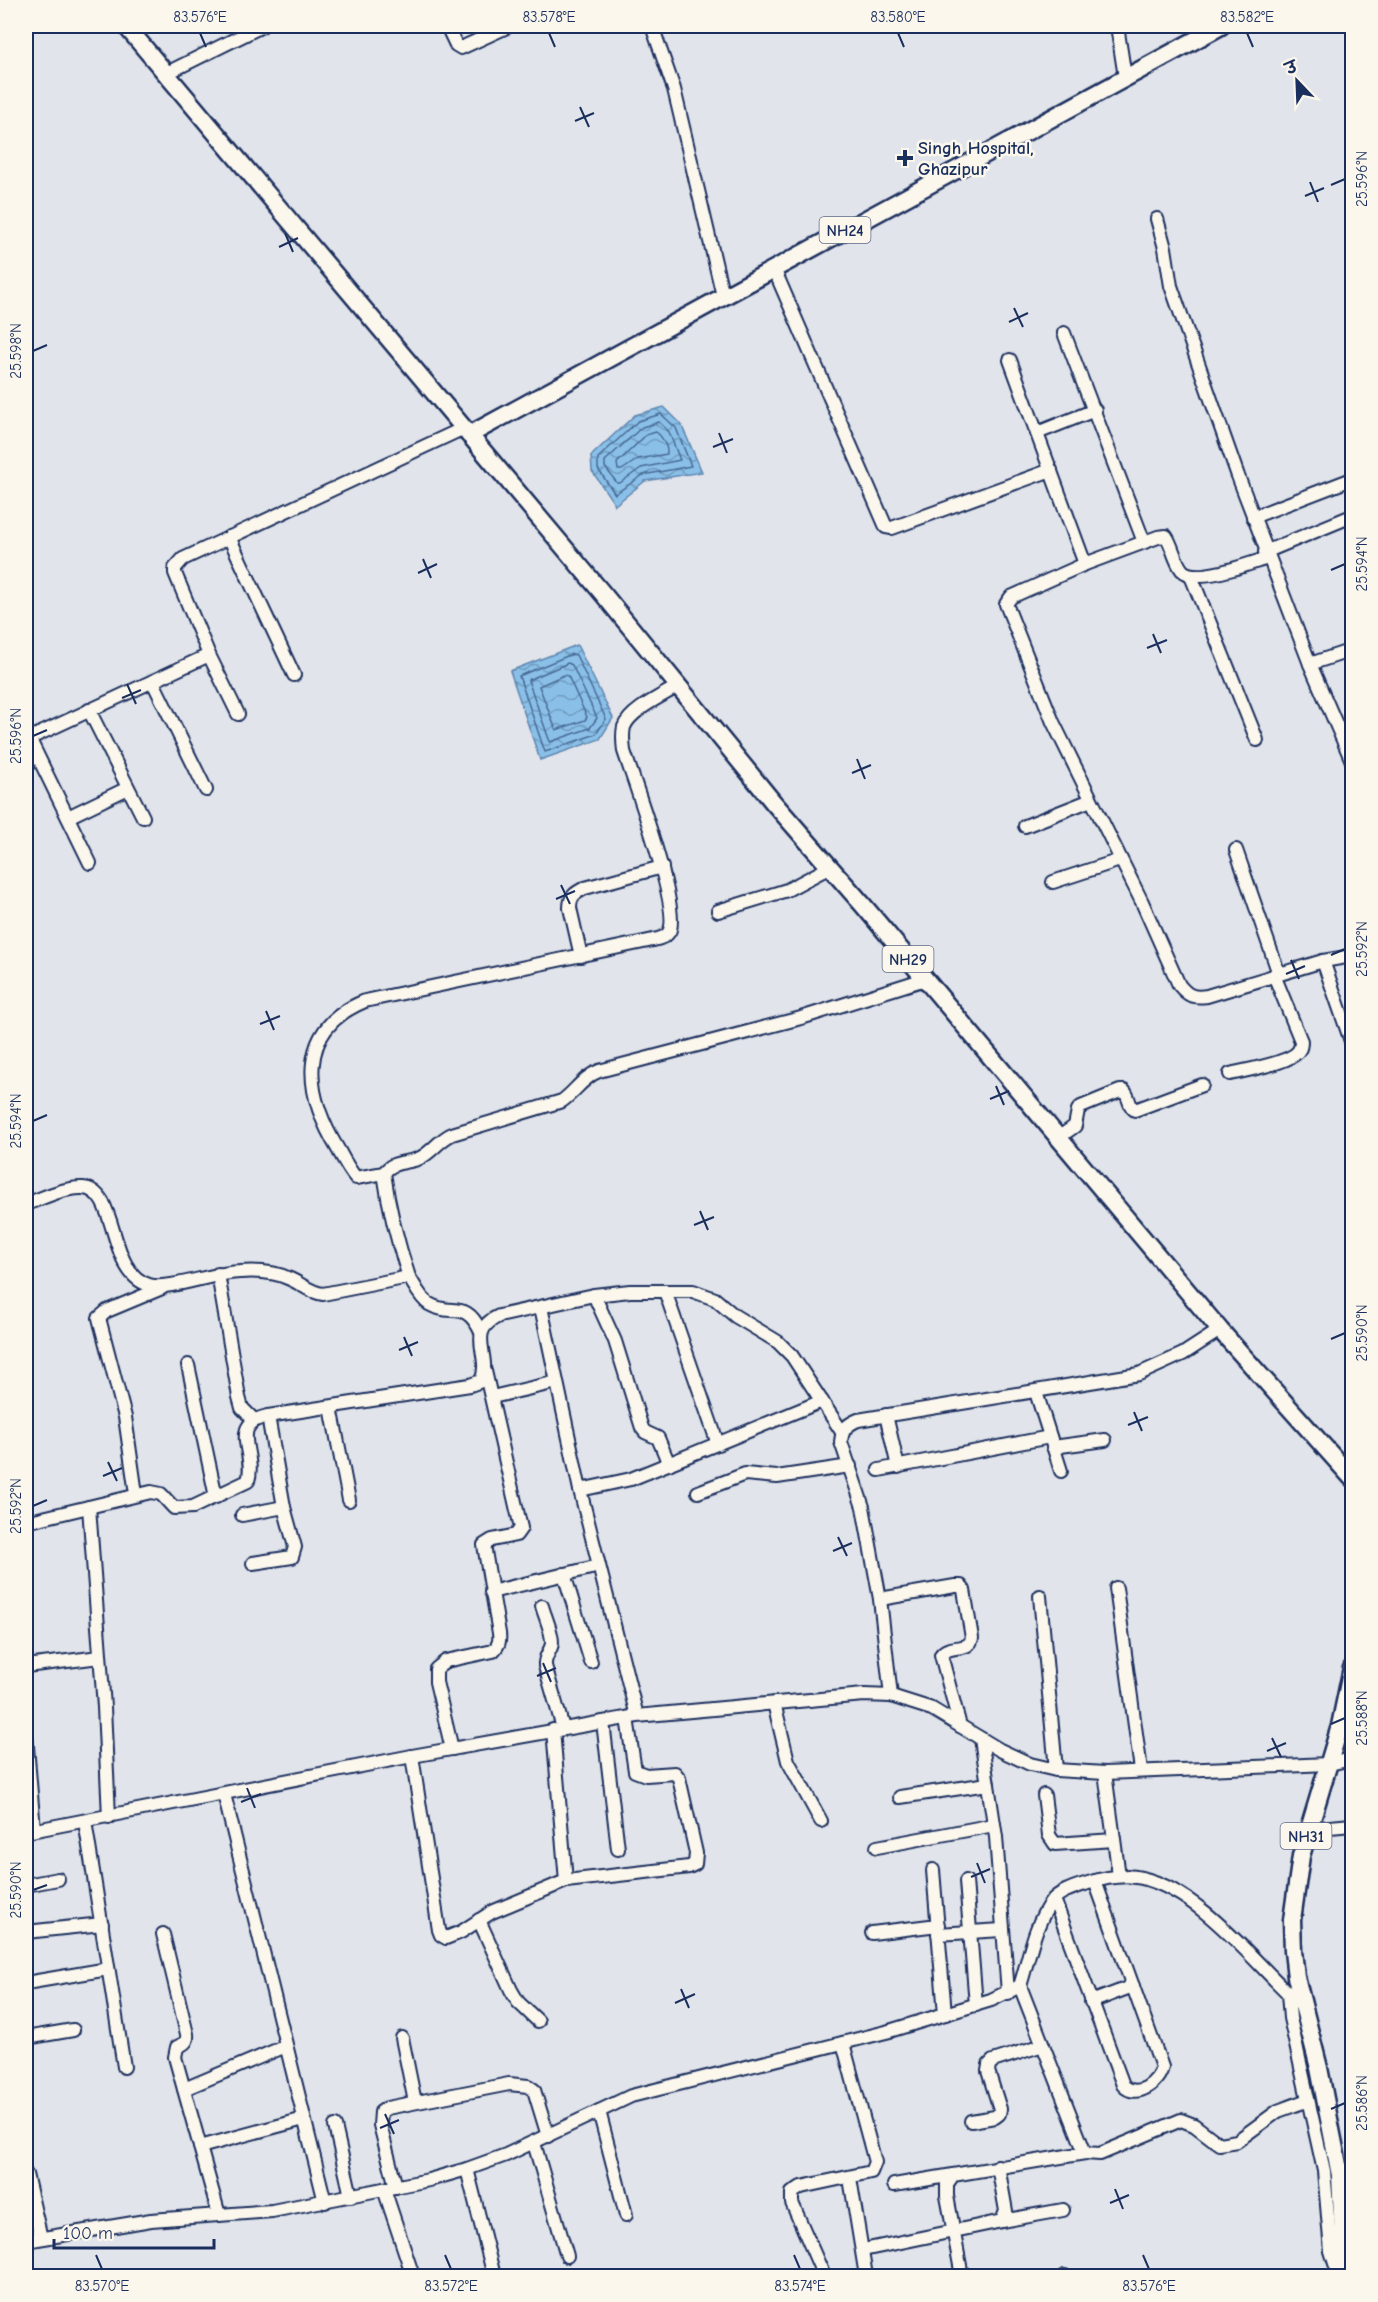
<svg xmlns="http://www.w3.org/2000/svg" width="1378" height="2302" font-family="'Comic Neue','Playpen Sans Deva',sans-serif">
<defs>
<pattern id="water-waves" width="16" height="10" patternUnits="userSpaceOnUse" patternTransform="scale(1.5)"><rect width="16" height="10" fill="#8ac0e8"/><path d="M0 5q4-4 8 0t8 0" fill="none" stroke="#709cbf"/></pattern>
</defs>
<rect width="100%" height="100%" fill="#e1e4ea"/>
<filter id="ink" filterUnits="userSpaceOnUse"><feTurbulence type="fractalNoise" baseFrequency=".0167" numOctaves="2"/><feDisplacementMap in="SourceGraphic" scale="12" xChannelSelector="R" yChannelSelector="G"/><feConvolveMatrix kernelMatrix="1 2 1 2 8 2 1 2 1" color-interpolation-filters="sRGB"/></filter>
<g filter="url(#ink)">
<g fill="url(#water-waves)" stroke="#5e86b1" stroke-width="1.5">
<polygon points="664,407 681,424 702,472 645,481 615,505 592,471 591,456 635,415"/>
<polygon points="577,645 613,718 600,739 540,760 510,671"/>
</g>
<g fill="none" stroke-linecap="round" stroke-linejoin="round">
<g stroke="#476995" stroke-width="1.5">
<polygon points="661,414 676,428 691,466 643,475 615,494 598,469 598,458 638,421"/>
<polygon points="659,422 669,432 680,460 641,468 620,483 617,483 605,467 605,461 642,427"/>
<path d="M656 432C662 436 668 447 667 454L638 459 622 470H618L617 463 646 435Z"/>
<polygon points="572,654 576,655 606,719 596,734 545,752 519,676"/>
<polygon points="568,663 572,665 597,718 590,728 550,742 528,680"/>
<polygon points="564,675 568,676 587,717 585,720 556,730 539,686"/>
</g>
<defs>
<g id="minor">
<polyline points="447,26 456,45 461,48 509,26"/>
<polyline points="652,26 674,89 723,296"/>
<polyline points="1117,26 1125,77"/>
<polyline points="167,73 262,26"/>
<polyline points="1157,219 1165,248 1171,286 1238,476 1310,664 1352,761"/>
<polyline points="774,269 886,527 892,528 1051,470"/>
<polyline points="1064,333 1144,542"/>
<polyline points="1010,360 1085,564"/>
<polyline points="1037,433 1095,410"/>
<polyline points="1253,517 1352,479"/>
<polyline points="229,537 294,675"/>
<polyline points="1265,552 1352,516"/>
<path d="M1268 558C1250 563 1196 585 1182 570 1174 560 1173 546 1166 536L1158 537 1085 564 1011 597 1006 604 1053 722 1142 902 1179 985C1188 996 1193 998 1207 996L1323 961 1352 956"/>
<polyline points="1191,576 1257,740"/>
<polyline points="209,655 238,714"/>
<polyline points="1310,664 1352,650"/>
<polyline points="153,682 206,790"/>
<polyline points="89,710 143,817"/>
<polyline points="29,738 90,863"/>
<polyline points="26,740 209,655 175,573 175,568 183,559 464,428"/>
<polyline points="68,817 128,788"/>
<polyline points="1025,826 1091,800"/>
<polyline points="1236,850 1279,974"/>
<polyline points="1053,882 1120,860"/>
<polyline points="718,911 787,890 830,867"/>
<path d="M581 956 570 908C570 896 575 893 585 888L662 867"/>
<polyline points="1323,961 1352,1044"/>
<path d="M1230 1074C1245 1070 1292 1063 1299 1050 1301 1047 1301 1044 1301 1041L1274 975"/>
<path d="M1058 1138 1075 1126 1078 1110 1081 1107 1120 1091H1124C1130 1097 1128 1106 1135 1110L1202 1085"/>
<path d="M384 1173 356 1178C349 1170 344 1160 339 1151 305 1096 294 1030 365 1001L653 940C659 939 666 937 669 932 682 911 633 779 624 751 623 743 622 735 624 727 630 710 664 695 678 686"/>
<path d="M26 1204C43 1198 65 1187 83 1188 119 1190 107 1273 149 1285 169 1291 215 1272 240 1272 255 1271 276 1272 290 1279 302 1284 309 1292 323 1294L409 1277C415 1286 420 1298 429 1304 453 1318 465 1298 481 1332"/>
<polyline points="218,1274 239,1397 242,1408 254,1420"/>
<path d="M409 1277C397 1241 389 1210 384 1173 393 1160 407 1164 420 1158 432 1152 439 1140 452 1134L562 1101C575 1092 583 1077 599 1071L801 1018 925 979"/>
<polyline points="665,1291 718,1444"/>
<polyline points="594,1295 615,1341 642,1428 645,1432 658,1438 669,1464"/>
<polyline points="541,1307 580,1490 637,1716"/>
<polyline points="188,1365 216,1497"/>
<polyline points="1036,1392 1061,1471"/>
<polyline points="492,1397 557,1382"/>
<polyline points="331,1407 349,1500"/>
<polyline points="886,1415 898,1467"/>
<polyline points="1053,1447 1105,1440"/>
<polyline points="879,1470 1050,1437"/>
<polyline points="580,1490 631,1479 822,1401"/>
<polyline points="698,1492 745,1474 777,1477 850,1466"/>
<polyline points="136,1494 125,1417 99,1318 107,1311 162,1288"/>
<polyline points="89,1507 104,1707 109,1817"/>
<polyline points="242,1515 284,1507"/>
<path d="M26 1522 151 1492 161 1494 174 1508 193 1507 248 1481C257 1454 227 1424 268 1416L470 1385 481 1381C493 1356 464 1332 499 1316L594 1295 630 1291H693L715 1299 735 1316 778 1342 792 1356 842 1432"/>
<polyline points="253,1563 292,1557 295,1547 284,1507 268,1416"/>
<polyline points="564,1574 591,1662"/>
<polyline points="1116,1588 1141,1770"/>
<polyline points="491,1592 599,1566"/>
<polyline points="1040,1596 1056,1770"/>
<path d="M880 1599 955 1586H961L964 1590 972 1638C969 1653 949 1643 941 1655L960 1726"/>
<path d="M542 1606C545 1617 553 1633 552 1644 550 1653 544 1656 545 1666L563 1728"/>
<polyline points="26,1666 100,1657"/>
<path d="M891 1696 880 1599 863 1507 841 1442C842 1430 846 1425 858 1420L1139 1374 1183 1354 1220 1330"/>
<polyline points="774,1703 788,1761 821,1821"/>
<polyline points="603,1722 618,1849"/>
<polyline points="553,1730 566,1881"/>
<polyline points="26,1734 34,1830"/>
<polyline points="981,1739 996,1837 1008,1993"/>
<path d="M452 1749 436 1682V1669L446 1661 493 1651C499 1645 500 1641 499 1633L484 1545 492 1540 516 1535 521 1528 485 1371"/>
<polyline points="412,1756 439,1930 441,1935 446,1938 461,1932 492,1912 566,1881 689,1867 695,1864 696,1853 679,1778 675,1773 646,1775 635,1771 627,1718"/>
<polyline points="1105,1773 1119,1876"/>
<polyline points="224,1794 325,2202"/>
<polyline points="1044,1795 1049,1835 1055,1844 1114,1840"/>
<polyline points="900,1797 988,1784"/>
<polyline points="85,1821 124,2067"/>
<polyline points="1308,1829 1352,1825"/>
<polyline points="26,1832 412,1756 637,1716 864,1695 891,1696 932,1709 1000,1750 1030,1764 1056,1770 1105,1773 1329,1764 1352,1759"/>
<polyline points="877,1847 994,1825"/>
<polyline points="933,1870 945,2014"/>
<polyline points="966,1881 976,2005"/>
<polyline points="26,1885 58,1879"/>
<path d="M1054 1899 1123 2085C1136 2100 1159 2083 1162 2067L1095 1881"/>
<polyline points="479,1920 511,1990 518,2002 538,2021"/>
<polyline points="26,1932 102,1924"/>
<polyline points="872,1933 938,1925"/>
<path d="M163 1934 187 2034C188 2042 184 2044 177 2047L175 2057 219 2215"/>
<polyline points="938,1934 1002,1930"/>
<polyline points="26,1983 108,1969"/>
<polyline points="1020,1986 1085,2153 1100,2154 1181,2120 1194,2125 1219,2144 1237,2141 1278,2111 1308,2100"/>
<polyline points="1288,1994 1290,2018 1324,2171 1331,2251 1339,2276"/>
<polyline points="1091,2002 1133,1986"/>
<polyline points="26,2038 73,2030"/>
<polyline points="402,2038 415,2102"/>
<polyline points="184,2089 286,2046"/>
<polyline points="599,2111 626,2215"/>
<polyline points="971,2121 995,2117 999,2114 1000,2109 988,2071 989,2065 993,2061 1043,2045"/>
<polyline points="335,2126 351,2196"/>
<polyline points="534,2143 567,2256"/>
<polyline points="200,2147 304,2119"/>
<polyline points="467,2169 494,2276"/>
<polyline points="26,2174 41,2238"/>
<polyline points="850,2178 866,2276"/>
<polyline points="894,2185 953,2175"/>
<polyline points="396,2187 380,2125 381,2112 387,2108 509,2084 528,2086 534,2090 548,2136"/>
<polyline points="384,2189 413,2276"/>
<polyline points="1002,2221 1063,2210"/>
<path d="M26 2241 151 2220 272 2211 429 2180 467 2169 506 2155 631 2096 886 2032 991 2000 1020 1986C1029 1958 1034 1924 1052 1901 1060 1891 1076 1887 1088 1883 1104 1878 1125 1874 1142 1878 1203 1892 1258 1968 1304 2008"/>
<polyline points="863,2250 1002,2221 1006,2211 998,2166"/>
<polyline points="824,2276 792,2203 792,2193 801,2187 871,2172 875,2162 843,2043"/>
<polyline points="962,2276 947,2196 947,2184 953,2175 1085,2153"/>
<polyline points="1064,2276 1065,2276"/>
</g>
<g id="highway">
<polyline points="126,26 604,595 773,802 863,905 1220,1330 1352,1478"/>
<polyline points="469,435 1221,26"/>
<polyline points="1345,2276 1340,2175 1319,2068 1296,1977 1293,1951 1292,1920 1301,1856 1340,1726 1352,1668"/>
</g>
</defs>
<use href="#minor" stroke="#1b2f5e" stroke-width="16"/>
<use href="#highway" stroke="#1b2f5e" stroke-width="21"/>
<use href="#minor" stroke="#fbf7ec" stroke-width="12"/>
<use href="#highway" stroke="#fbf7ec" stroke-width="16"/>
</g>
</g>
<path fill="none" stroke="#1b2f5e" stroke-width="2" d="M200 33 206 47M549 33 555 47M898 33 904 47M1247 33 1253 47M580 107 589 127M575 121 594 113M1310 182 1318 202M1331 185 1345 179M1305 196 1324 188M285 233 293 252M279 247 298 238M1014 308 1023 327M1009 322 1028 313M33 351 47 345M719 433 727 453M713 447 733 439M423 559 431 578M1331 570 1345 564M418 573 437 564M1153 634 1161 653M1147 648 1167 640M127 684 136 704M122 698 141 690M33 736 47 730M857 759 865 779M852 773 871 765M561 885 570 904M556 899 575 891M1331 955 1345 949M1291 960 1299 979M1286 974 1305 966M266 1011 274 1030M260 1024 280 1016M996 1086 1004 1105M990 1099 1009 1091M33 1121 47 1115M700 1211 708 1230M694 1225 714 1217M404 1337 412 1356M1331 1339 1345 1333M399 1350 418 1342M1134 1412 1142 1431M1128 1425 1148 1417M108 1462 117 1481M103 1476 122 1468M33 1506 47 1500M838 1537 847 1556M833 1551 852 1543M543 1663 551 1682M537 1676 556 1668M1331 1724 1345 1718M1272 1738 1281 1757M1267 1751 1286 1743M247 1788 255 1808M241 1802 261 1794M977 1863 985 1883M971 1877 990 1869M33 1890 47 1885M681 1989 689 2008M675 2003 695 1994M1331 2109 1345 2103M385 2114 394 2134M380 2128 399 2120M1115 2189 1123 2209M1110 2203 1129 2195M96 2255 102 2269M445 2255 451 2269M794 2255 800 2269M1143 2255 1149 2269"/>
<path fill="#1b2f5e" stroke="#fbf7ec" stroke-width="2" d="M902 149h6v6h6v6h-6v6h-6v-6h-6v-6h6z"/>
<g text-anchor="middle" stroke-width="5" stroke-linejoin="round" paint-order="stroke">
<g fill="#fbf7ec" stroke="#5e6b89" stroke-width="1.5">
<rect x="819.5" y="217" width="51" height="26" rx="4.5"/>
<rect x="882.5" y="946" width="51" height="26" rx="4.5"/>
<rect x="1280.5" y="1823" width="51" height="26" rx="4.5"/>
</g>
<g font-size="16" font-weight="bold" fill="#1b2f5e">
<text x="845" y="236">NH24</text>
<text x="908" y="965">NH29</text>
<text x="1306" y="1842">NH31</text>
</g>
<g font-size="18" font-weight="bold" fill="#1b2f5e" stroke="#fbf7ec" text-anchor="start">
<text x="918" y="154">Singh Hospital,<tspan x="918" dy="21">Ghazipur</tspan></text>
</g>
</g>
<rect width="1378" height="2302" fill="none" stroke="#fbf7ec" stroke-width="66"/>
<g transform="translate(1297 81) rotate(337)" stroke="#fbf7ec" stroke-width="4.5" paint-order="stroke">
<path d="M0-4.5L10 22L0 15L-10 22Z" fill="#1b2f5e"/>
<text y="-9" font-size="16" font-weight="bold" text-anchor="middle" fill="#1b2f5e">उ</text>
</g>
<path d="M54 2239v9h160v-9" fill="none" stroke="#1b2f5e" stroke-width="3"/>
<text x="63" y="2239" font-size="18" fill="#1b2f5e" stroke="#fbf7ec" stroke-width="4.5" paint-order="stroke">100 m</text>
<rect x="33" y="33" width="1312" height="2236" fill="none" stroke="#1b2f5e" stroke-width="2"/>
<g font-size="15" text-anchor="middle" fill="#1b2f5e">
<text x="200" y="22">83.576°E</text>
<text x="549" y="22">83.578°E</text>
<text x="898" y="22">83.580°E</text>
<text x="1247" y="22">83.582°E</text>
<text transform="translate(1362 179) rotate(-90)" y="5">25.596°N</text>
<text transform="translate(16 351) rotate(-90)" y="5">25.598°N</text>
<text transform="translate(1362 564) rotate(-90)" y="5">25.594°N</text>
<text transform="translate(16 736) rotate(-90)" y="5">25.596°N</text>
<text transform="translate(1362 949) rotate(-90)" y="5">25.592°N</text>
<text transform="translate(16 1121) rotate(-90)" y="5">25.594°N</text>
<text transform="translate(1362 1333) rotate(-90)" y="5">25.590°N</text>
<text transform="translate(16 1506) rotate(-90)" y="5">25.592°N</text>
<text transform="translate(1362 1718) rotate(-90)" y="5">25.588°N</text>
<text transform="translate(16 1890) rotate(-90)" y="5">25.590°N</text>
<text transform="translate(1362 2103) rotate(-90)" y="5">25.586°N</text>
<text x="102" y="2291">83.570°E</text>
<text x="451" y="2291">83.572°E</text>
<text x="800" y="2291">83.574°E</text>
<text x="1149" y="2291">83.576°E</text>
</g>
</svg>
